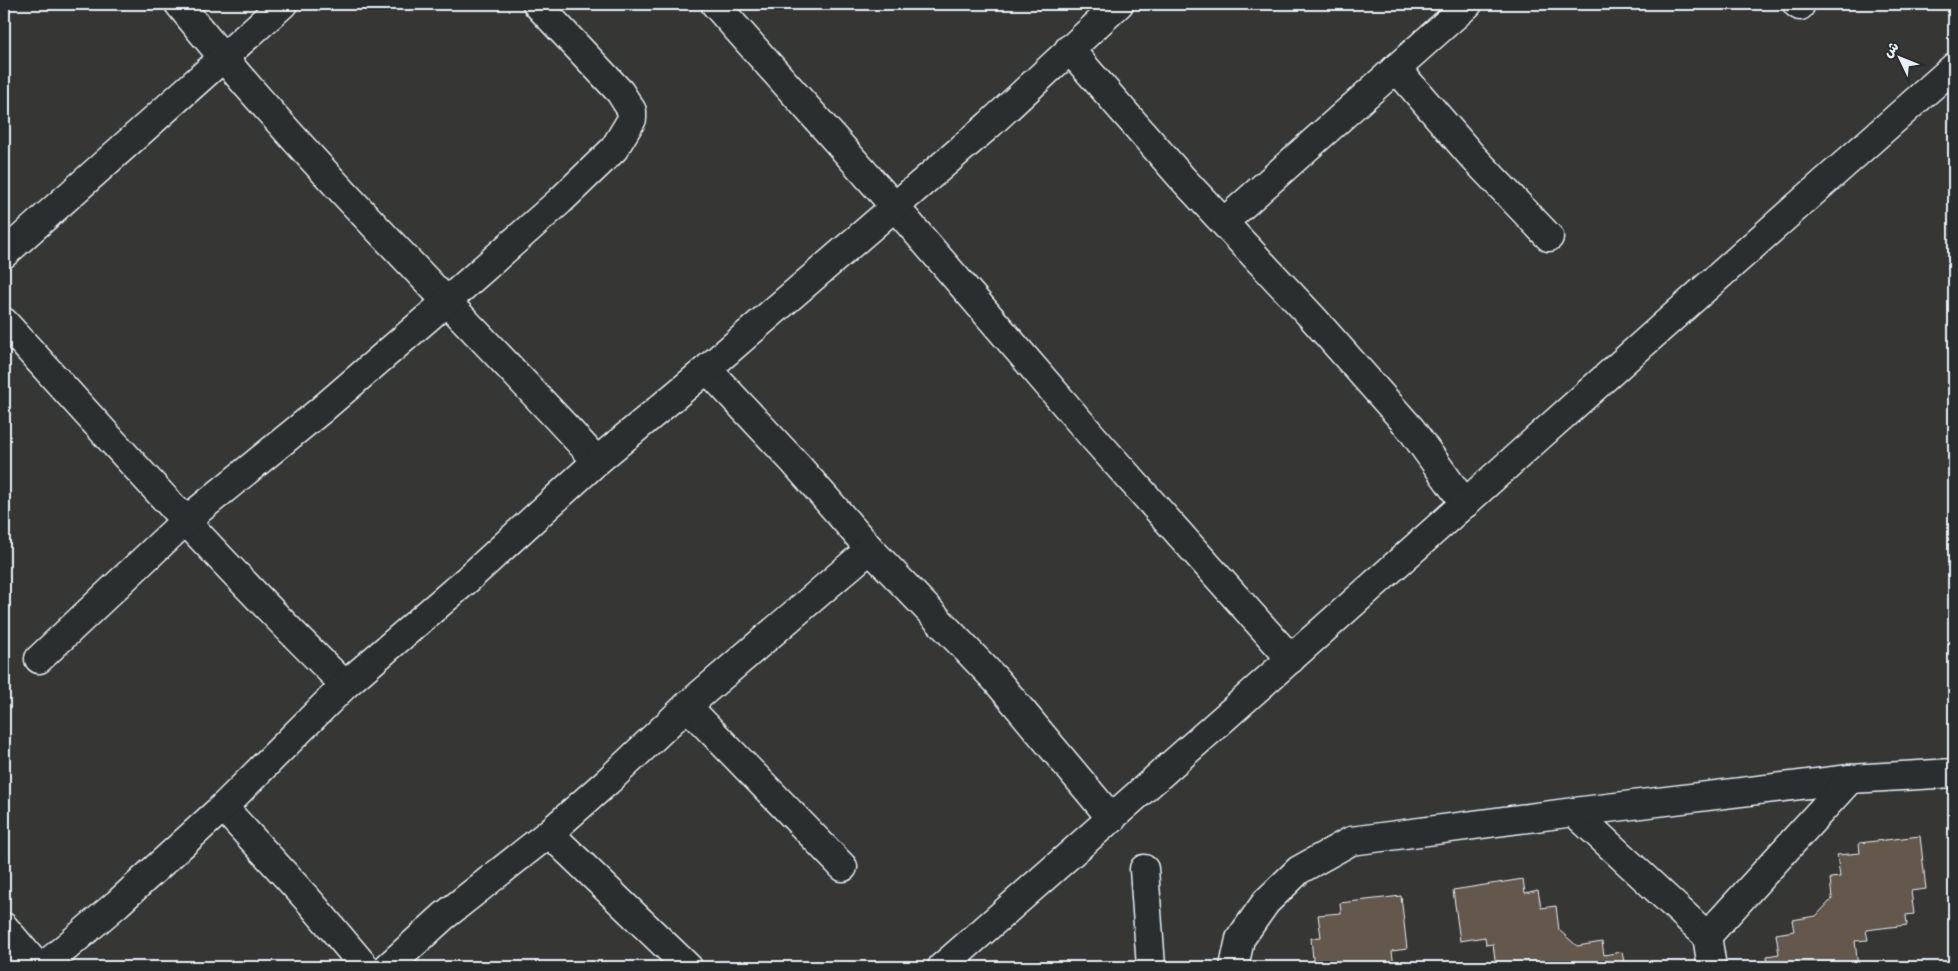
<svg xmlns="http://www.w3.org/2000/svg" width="1958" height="971" font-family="Mali,'Playpen Sans Arabic',sans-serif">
<rect width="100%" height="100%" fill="#363634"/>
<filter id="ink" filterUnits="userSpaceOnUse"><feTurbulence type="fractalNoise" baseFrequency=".02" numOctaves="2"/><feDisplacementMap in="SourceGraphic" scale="10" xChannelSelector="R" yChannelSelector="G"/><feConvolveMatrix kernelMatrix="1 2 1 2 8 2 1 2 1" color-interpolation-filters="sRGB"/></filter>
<g filter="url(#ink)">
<g fill="#64594b" stroke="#e8f1f8">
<polygon points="1920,836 1926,889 1911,891 1914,914 1906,915 1907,925 1866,930 1868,940 1855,941 1858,967 1768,967 1767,956 1779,954 1776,934 1794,931 1792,920 1816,916 1832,899 1830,878 1840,877 1837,855 1860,853 1859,843"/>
<polygon points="1523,879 1525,893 1538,890 1541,908 1556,906 1559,930 1577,946 1602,942 1604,955 1622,952 1625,967 1535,967 1532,965 1496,967 1493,944 1486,945 1485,937 1460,941 1453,890"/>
<polygon points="1401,896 1407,949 1392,951 1394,967 1305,967 1313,959 1311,938 1321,937 1318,915 1341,913 1340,903"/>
</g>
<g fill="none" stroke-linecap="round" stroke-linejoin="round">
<defs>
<g id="minor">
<path d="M179 4C308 165 458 309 597 461"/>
<polyline points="715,4 895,207 1093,437 1291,659"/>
<polyline points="1797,4 1800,6"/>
<polyline points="1069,49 1182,178 1312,317 1411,429 1465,504"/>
<polyline points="1396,68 1472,156 1549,237"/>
<polyline points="1224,222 1468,4"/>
<polyline points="4,254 283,4"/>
<path d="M4 322C116 445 226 569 345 685"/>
<polyline points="707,369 795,463 870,549 996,680 1112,819"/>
<polyline points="39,659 184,522 320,411 446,302 560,201 614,149 632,119 632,111 620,92 537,4"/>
<polyline points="687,706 843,867"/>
<polyline points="223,807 310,902 365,967"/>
<polyline points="1574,812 1707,936"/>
<polyline points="549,833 688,967"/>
<polyline points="1144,869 1151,967"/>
<polyline points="43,967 118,903 223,807 345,685 468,579 597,461 707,369 989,125 1119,4"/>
<polyline points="388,967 444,916 549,833 608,781 687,706 870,549"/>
<path d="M942 967C1282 670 1616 366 1954 67"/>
<polyline points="1234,967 1240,939 1266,902 1299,870 1351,841 1574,812 1850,779 1954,773"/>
<polyline points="1712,967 1707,936 1850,779"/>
</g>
<g id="major">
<polyline points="4,927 38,967"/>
<polyline points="4,962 8,967"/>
</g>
</defs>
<use href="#minor" stroke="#e8f1f8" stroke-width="31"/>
<use href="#major" stroke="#e8f1f8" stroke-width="31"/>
<use href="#minor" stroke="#2a2d2e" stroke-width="28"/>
<use href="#major" stroke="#2a2d2e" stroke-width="28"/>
</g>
</g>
<rect width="1958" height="971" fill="none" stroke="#2a2d2e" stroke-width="20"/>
<rect x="10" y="10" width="1938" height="951" fill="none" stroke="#e8f1f8" stroke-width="2" filter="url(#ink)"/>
<g transform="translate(1900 58) rotate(313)" stroke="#2a2d2e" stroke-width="4" paint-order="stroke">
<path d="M0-4L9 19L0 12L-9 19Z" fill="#e8f1f8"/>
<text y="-8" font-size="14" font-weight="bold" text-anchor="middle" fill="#e8f1f8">ش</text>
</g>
</svg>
